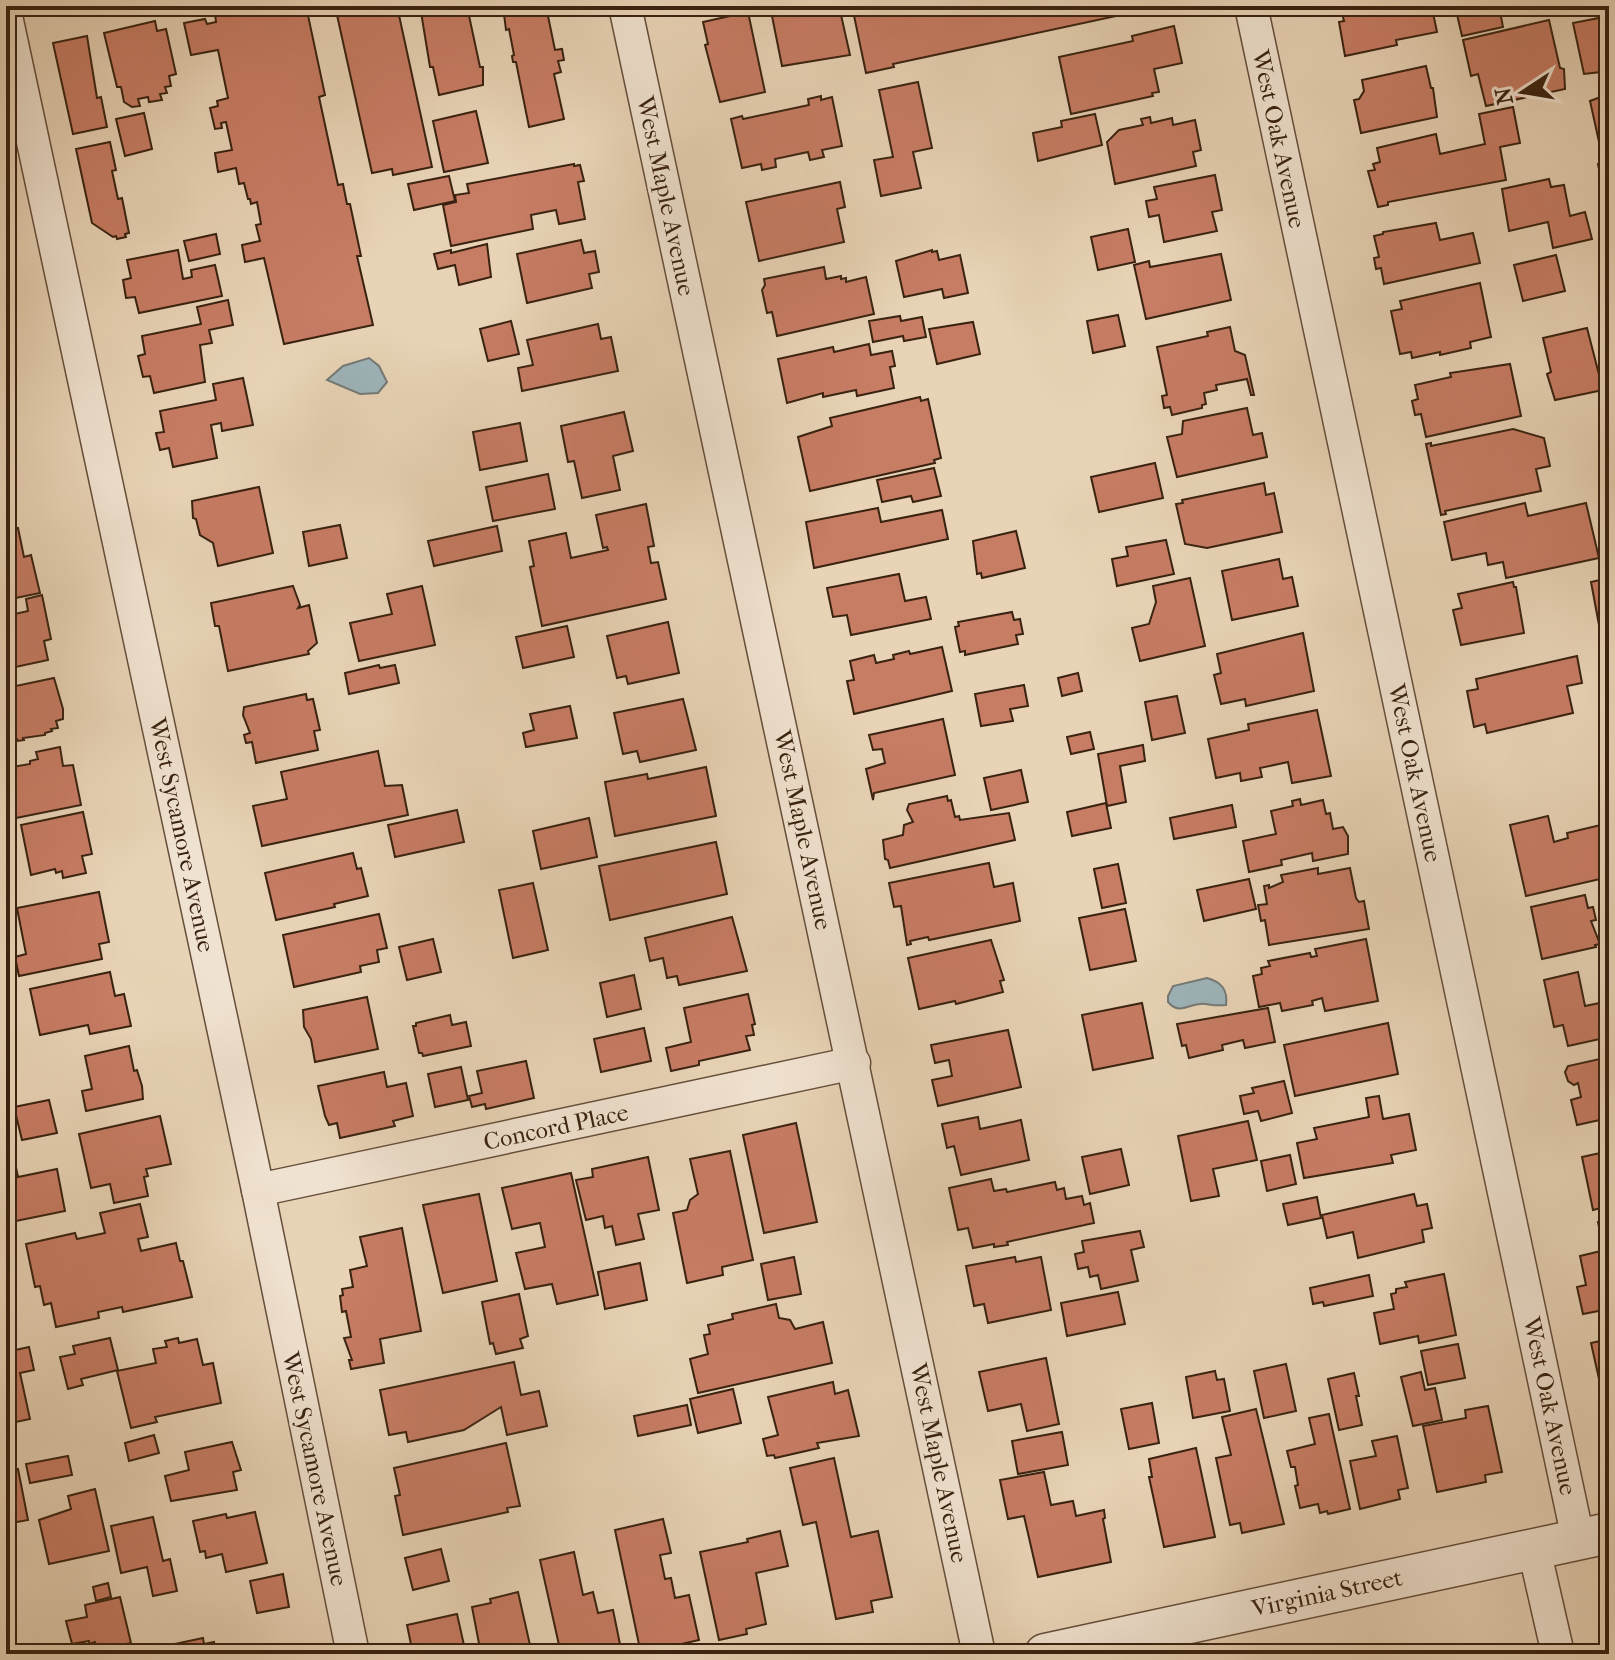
<svg xmlns="http://www.w3.org/2000/svg" width="1615" height="1660" font-family="'IM FELL French Canon',serif">
<rect width="100%" height="100%" fill="#e8d3b6"/>
<filter id="stains"><feTurbulence type="fractalNoise" baseFrequency=".0025" numOctaves="4"/><feColorMatrix values="0 0 0 0 .2 0 0 0 0 .09 0 0 0 0 .02 0 0 0 .5 -.17"/></filter>
<radialGradient id="worn" r=".72"><stop offset=".6" stop-color="#630" stop-opacity="0"/><stop offset="1" stop-color="#630" stop-opacity=".3"/></radialGradient>
<g fill="#9db4ba" stroke="#757a76" stroke-width="2">
<polygon points="369,358 379,366 387,382 378,393 360,394 327,380 343,366"/>
<path d="M1207 978C1221 982 1228 989 1226 1005 1217 1006 1213 1005 1206 1004 1190 1001 1181 1017 1168 1002V996L1173 986Z"/>
</g>
<g fill="#c77c64" stroke="#392210" stroke-width="2">
<polygon points="252,6 306,6 325,95 319,97 338,185 343,184 347,204 350,204 361,256 357,256 373,325 284,344 264,258 245,262 242,245 260,241 256,225 261,224 257,202 251,204 250,199 248,199 244,183 239,184 236,168 218,172 215,153 232,150 226,122 221,123 222,128 215,129 210,108 218,106 217,101 228,98 218,50 191,55 184,23 205,19 207,24 216,22 215,14"/>
<polygon points="335,6 397,6 432,167 393,175 392,169 372,173"/>
<polygon points="420,6 473,6 473,10 468,11 480,67 483,67 483,85 439,95 433,67 430,67"/>
<polygon points="503,6 552,6 554,15 548,16 555,50 562,49 564,60 558,61 561,72 554,74 564,119 529,127 516,62 513,62 512,56 514,55 509,29 506,30"/>
<polygon points="772,6 839,6 850,55 782,66 771,11 773,11"/>
<polygon points="852,6 1171,6 1172,7 1144,13 1144,10 893,64 894,67 866,73"/>
<polygon points="1340,6 1404,6 1408,8 1409,13 1432,8 1437,32 1396,40 1397,45 1345,56 1339,22 1344,21"/>
<polygon points="1455,6 1499,6 1503,27 1462,36"/>
<polygon points="748,12 765,92 720,102 705,45 708,44 703,22"/>
<polygon points="1609,16 1609,71 1584,74 1573,23"/>
<polygon points="1549,20 1560,68 1564,69 1565,89 1486,106 1478,74 1471,76 1463,40"/>
<polygon points="155,21 157,31 166,29 176,74 169,76 171,86 165,87 167,93 160,94 162,100 149,102 148,97 138,99 140,106 132,107 124,102 121,87 117,87 104,33"/>
<polygon points="1174,26 1182,63 1154,69 1159,92 1152,93 1153,96 1071,114 1059,57 1133,41 1132,36"/>
<polygon points="87,36 97,98 101,97 107,127 73,134 53,43"/>
<polygon points="1426,66 1431,88 1433,88 1437,117 1361,133 1354,100 1359,99 1364,91 1362,80"/>
<polygon points="918,82 932,148 913,152 921,188 881,196 874,160 893,157 879,90"/>
<polygon points="1609,94 1609,150 1601,151 1590,101"/>
<polygon points="821,96 821,100 832,97 842,146 822,150 824,157 810,160 808,152 775,159 776,167 762,170 761,164 742,168 731,119 742,116 743,119 809,105 808,99"/>
<polygon points="1513,107 1520,143 1500,147 1506,180 1388,202 1388,205 1378,207 1368,171 1375,170 1373,164 1380,162 1377,148 1436,134 1440,154 1485,144 1479,114"/>
<polygon points="476,111 488,163 444,172 433,121"/>
<polygon points="144,113 152,149 125,156 116,119"/>
<polygon points="1095,114 1102,145 1038,161 1033,133 1062,127 1061,121"/>
<polygon points="1150,117 1151,123 1172,118 1173,125 1195,120 1201,150 1193,152 1196,166 1115,184 1107,142 1119,130 1143,125 1141,119"/>
<polygon points="110,142 116,170 112,171 118,199 122,198 129,233 125,234 126,237 117,239 116,236 113,237 92,223 76,149"/>
<polygon points="1609,162 1609,210 1607,210 1598,164"/>
<polygon points="574,164 574,166 580,165 584,181 578,182 585,219 559,224 556,210 531,215 533,229 451,246 443,205 456,202 455,195 469,193 467,184"/>
<polygon points="1215,175 1222,210 1212,212 1217,231 1164,242 1159,215 1149,217 1146,201 1157,199 1154,187"/>
<polygon points="449,176 455,201 414,210 408,184"/>
<polygon points="1549,179 1551,187 1564,185 1570,216 1585,212 1592,239 1553,248 1548,222 1509,231 1502,189"/>
<polygon points="840,182 845,207 837,209 844,242 759,261 746,202"/>
<polygon points="1436,223 1440,240 1473,233 1480,263 1384,284 1381,268 1376,269 1374,258 1379,257 1374,236 1383,234 1383,232"/>
<polygon points="1128,229 1135,262 1098,270 1091,237"/>
<polygon points="216,234 220,254 189,261 184,241"/>
<polygon points="581,240 584,253 595,251 599,272 589,274 592,288 527,303 517,254"/>
<polygon points="487,244 491,277 459,285 455,265 438,269 434,254 451,250 451,253"/>
<polygon points="178,250 183,279 192,277 191,270 215,265 222,296 139,313 135,297 126,298 123,280 131,278 127,260"/>
<polygon points="932,250 932,252 937,251 939,260 960,255 968,293 944,298 942,289 904,297 896,261"/>
<polygon points="1221,254 1231,300 1146,319 1134,265 1149,261 1150,267"/>
<polygon points="1556,255 1565,291 1523,301 1514,265"/>
<polygon points="824,267 826,279 841,276 841,279 846,278 846,282 866,277 874,314 777,336 772,312 767,313 762,290 765,285 764,279"/>
<polygon points="1480,283 1491,337 1470,342 1471,348 1440,355 1440,352 1412,358 1411,352 1400,354 1391,311 1402,309 1400,301"/>
<polygon points="228,300 233,325 209,330 212,343 200,345 205,382 154,393 150,376 143,377 138,356 145,354 142,336 201,324 197,307"/>
<polygon points="1118,315 1125,346 1093,353 1087,321"/>
<polygon points="900,316 901,321 922,317 926,337 904,341 903,336 873,342 869,321"/>
<polygon points="511,321 519,354 488,361 480,329"/>
<polygon points="973,322 980,354 937,364 929,329"/>
<polygon points="598,324 601,339 611,337 618,371 522,391 518,368 533,365 527,340"/>
<polygon points="1230,327 1235,351 1245,355 1254,395 1251,395 1247,379 1216,385 1217,390 1204,393 1206,404 1202,405 1202,408 1172,415 1170,407 1164,408 1162,396 1167,395 1157,347 1208,336 1207,332"/>
<polygon points="1587,328 1603,390 1555,400 1547,374 1551,372 1543,338"/>
<polygon points="869,344 871,355 892,351 895,366 890,367 894,388 857,396 856,390 823,397 823,393 787,403 778,359 833,347 834,352"/>
<polygon points="1510,364 1521,416 1426,437 1421,414 1415,415 1412,401 1418,399 1415,385 1451,377 1450,373"/>
<polygon points="243,378 253,425 222,431 221,423 211,425 217,458 173,467 169,448 160,450 156,433 164,432 160,411 216,400 213,384"/>
<polygon points="7,391 13,423 6,425 6,391"/>
<polygon points="920,397 921,401 928,399 941,458 934,460 935,463 810,491 798,437 832,426 830,418"/>
<polygon points="1247,408 1253,435 1262,433 1267,457 1177,477 1167,437 1182,434 1183,421"/>
<polygon points="624,412 633,451 613,456 620,490 582,498 574,461 568,462 561,426"/>
<polygon points="520,423 527,461 480,470 473,432"/>
<polygon points="1513,429 1544,438 1550,466 1536,469 1541,491 1445,511 1446,514 1441,515 1426,444 1431,443 1431,446"/>
<polygon points="1155,463 1163,498 1099,512 1091,477"/>
<polygon points="934,468 941,496 913,502 911,496 882,502 877,480"/>
<polygon points="548,474 555,509 493,521 486,487"/>
<polygon points="9,475 14,501 6,503 6,476"/>
<polygon points="1264,483 1266,495 1274,493 1282,532 1207,548 1185,544 1176,504 1183,503 1182,500"/>
<polygon points="259,487 273,553 218,566 213,543 200,535 196,519 193,518 192,501"/>
<polygon points="1525,503 1528,516 1586,503 1599,558 1506,578 1503,562 1488,565 1486,553 1452,560 1444,522"/>
<polygon points="646,504 654,546 648,547 651,563 658,562 666,599 542,626 530,567 534,566 529,541 566,533 571,558 608,550 607,547 603,548 596,515"/>
<polygon points="878,508 881,522 942,510 948,539 814,568 806,522"/>
<polygon points="340,525 347,558 309,566 303,532"/>
<polygon points="497,526 502,551 434,566 428,541"/>
<polygon points="18,528 24,557 31,555 40,593 6,600 6,531"/>
<polygon points="1016,531 1025,568 982,578 981,573 977,574 973,541"/>
<polygon points="1166,540 1174,574 1117,586 1112,559 1128,556 1126,547"/>
<polygon points="1279,559 1283,579 1292,577 1298,606 1232,620 1222,571"/>
<polygon points="899,574 905,601 926,597 931,619 851,635 847,615 833,617 827,588"/>
<polygon points="1190,578 1205,646 1140,661 1132,628 1149,624 1156,602 1153,586"/>
<polygon points="1609,578 1609,623 1599,625 1591,582"/>
<polygon points="1513,582 1514,587 1516,587 1524,633 1461,645 1453,610 1462,608 1458,594"/>
<polygon points="293,586 300,605 298,608 309,605 317,643 308,651 309,654 228,671 219,626 215,626 211,603"/>
<polygon points="422,586 435,645 359,661 350,623 392,614 387,594"/>
<polygon points="42,595 51,639 44,641 48,660 6,669 6,616 28,611 26,599"/>
<polygon points="1012,612 1014,620 1020,619 1023,634 1016,635 1018,644 965,655 965,651 960,652 955,627 959,626 958,622"/>
<polygon points="668,622 679,673 628,684 626,676 617,678 607,636"/>
<polygon points="567,626 574,657 523,668 516,637"/>
<polygon points="1303,633 1314,691 1246,706 1245,699 1221,704 1214,675 1221,673 1217,654"/>
<polygon points="942,647 952,691 854,714 847,681 854,680 850,661 874,655 876,663 894,659 893,655 909,651 910,654"/>
<polygon points="1577,656 1582,683 1567,686 1573,713 1487,733 1485,724 1474,727 1467,691 1478,689 1476,679"/>
<polygon points="379,665 380,668 395,665 399,683 349,694 345,673"/>
<polygon points="1078,673 1082,691 1062,696 1058,678"/>
<polygon points="54,678 63,709 63,719 56,721 58,728 51,729 52,731 45,733 45,735 23,738 24,740 18,741 17,739 6,741 6,688"/>
<polygon points="1024,685 1028,706 1010,709 1013,721 981,726 975,694"/>
<polygon points="306,694 307,700 313,699 320,730 314,731 318,750 256,763 252,742 246,743 244,735 250,733 243,715 244,707"/>
<polygon points="1177,696 1185,733 1152,740 1145,702"/>
<polygon points="683,699 696,750 640,762 637,751 623,754 614,713"/>
<polygon points="570,706 577,738 526,747 523,733 534,730 530,714"/>
<polygon points="1317,710 1331,776 1292,783 1288,762 1260,768 1262,777 1241,781 1240,773 1216,778 1208,739 1249,730 1248,724"/>
<polygon points="943,719 955,775 874,793 873,800 866,769 885,763 882,749 873,750 869,735"/>
<polygon points="1090,732 1094,749 1071,754 1067,737"/>
<polygon points="1609,744 1609,779 1602,746"/>
<polygon points="1143,745 1145,761 1120,766 1126,802 1107,806 1098,754"/>
<polygon points="60,747 63,766 73,765 81,805 6,820 6,768 30,764 30,761 38,759 36,752"/>
<polygon points="378,751 385,786 402,785 408,815 262,846 253,806 287,799 281,772"/>
<polygon points="706,767 716,816 615,836 605,782 647,774 648,779"/>
<polygon points="1021,770 1028,802 991,810 984,778"/>
<polygon points="947,796 948,801 951,800 955,817 959,816 960,820 1009,813 1015,840 890,868 888,860 885,859 883,840 903,835 904,825 913,822 907,810 909,804"/>
<polygon points="1300,799 1301,805 1323,800 1326,814 1330,813 1333,829 1343,827 1348,836 1348,854 1313,861 1312,853 1281,860 1282,865 1249,872 1243,841 1276,834 1271,811 1293,806 1292,801"/>
<polygon points="1106,803 1111,828 1072,836 1067,812"/>
<polygon points="1232,805 1236,827 1174,839 1170,818"/>
<polygon points="457,810 464,842 395,857 388,825"/>
<polygon points="83,812 92,854 82,856 86,873 63,878 62,871 56,873 55,869 31,875 21,825"/>
<polygon points="1548,816 1554,842 1568,838 1567,833 1609,823 1609,877 1526,896 1510,825"/>
<polygon points="589,818 597,857 541,869 533,831"/>
<polygon points="716,842 727,894 610,920 599,866"/>
<polygon points="353,853 357,869 361,868 368,896 334,904 335,907 276,920 265,873"/>
<polygon points="989,863 994,887 1013,883 1020,921 929,940 928,937 910,941 911,944 907,945 901,906 894,907 889,883"/>
<polygon points="1118,864 1126,903 1102,908 1094,869"/>
<polygon points="1318,868 1318,874 1350,868 1356,898 1359,902 1364,901 1369,929 1269,945 1265,920 1261,921 1258,905 1267,904 1264,886 1269,885 1269,888 1283,882 1281,875"/>
<polygon points="1249,879 1256,909 1204,921 1197,890"/>
<polygon points="533,883 548,950 513,958 499,890"/>
<polygon points="99,892 109,942 99,944 102,959 19,976 15,957 26,954 17,908"/>
<polygon points="1585,895 1588,908 1593,907 1596,920 1591,921 1600,944 1595,945 1596,947 1542,959 1531,907"/>
<polygon points="1125,909 1136,961 1090,970 1079,918"/>
<polygon points="379,914 387,948 377,950 379,962 360,966 361,972 294,987 283,935"/>
<polygon points="732,917 747,971 679,985 677,976 667,978 663,958 650,961 645,938"/>
<polygon points="433,939 441,972 407,980 399,947"/>
<polygon points="1366,939 1378,1001 1325,1011 1322,998 1312,1001 1313,1005 1282,1011 1280,1003 1259,1007 1253,976 1262,974 1261,968 1270,966 1268,961 1310,953 1311,957 1317,956 1315,949"/>
<polygon points="991,940 1004,980 1000,981 1003,992 956,1004 955,1001 919,1009 908,958"/>
<polygon points="110,972 115,996 124,994 131,1026 90,1034 88,1025 40,1035 30,989"/>
<polygon points="1578,972 1585,1006 1609,1001 1609,1037 1568,1046 1563,1025 1554,1027 1544,980"/>
<polygon points="634,975 641,1009 607,1017 600,983"/>
<polygon points="748,994 755,1024 752,1025 754,1035 746,1036 750,1050 699,1061 699,1065 671,1071 666,1048 691,1042 684,1008"/>
<polygon points="367,997 378,1049 315,1062 311,1039 304,1027 303,1010"/>
<polygon points="1142,1003 1153,1058 1093,1070 1082,1015"/>
<polygon points="1268,1008 1275,1042 1245,1048 1243,1040 1222,1045 1223,1050 1189,1058 1186,1045 1182,1046 1177,1024"/>
<polygon points="450,1015 452,1025 466,1022 471,1046 423,1056 422,1053 419,1053 413,1026 416,1026 416,1023"/>
<polygon points="1388,1023 1398,1074 1295,1096 1284,1045"/>
<polygon points="644,1028 651,1061 601,1072 594,1039"/>
<polygon points="1008,1030 1021,1087 938,1106 932,1080 952,1076 949,1060 935,1063 931,1045"/>
<polygon points="129,1046 134,1071 137,1070 142,1086 143,1099 86,1111 82,1091 92,1089 85,1056"/>
<polygon points="1609,1057 1609,1118 1577,1125 1571,1100 1581,1097 1578,1083 1574,1085 1568,1081 1565,1072 1568,1066"/>
<polygon points="526,1061 534,1098 486,1109 485,1104 472,1107 469,1096 482,1093 477,1071"/>
<polygon points="461,1067 468,1100 435,1107 428,1074"/>
<polygon points="384,1072 387,1087 406,1083 413,1116 393,1121 395,1126 340,1138 337,1123 329,1125 325,1116 318,1086"/>
<polygon points="1284,1081 1292,1113 1261,1121 1258,1111 1244,1114 1240,1096 1254,1093 1252,1088"/>
<polygon points="1379,1096 1383,1119 1409,1114 1416,1150 1391,1155 1393,1163 1304,1178 1297,1143 1317,1139 1314,1128 1369,1117 1366,1098"/>
<polygon points="49,1100 57,1133 22,1140 14,1107"/>
<polygon points="160,1116 171,1164 146,1169 148,1176 144,1177 148,1196 114,1203 110,1184 91,1188 79,1134"/>
<polygon points="978,1117 980,1129 1021,1120 1029,1160 961,1175 954,1146 947,1148 942,1124"/>
<polygon points="1248,1121 1257,1160 1213,1169 1219,1196 1191,1201 1178,1136"/>
<polygon points="796,1123 817,1222 764,1233 743,1135"/>
<polygon points="11,1144 18,1177 57,1169 65,1211 6,1223 6,1146"/>
<polygon points="1121,1149 1129,1185 1090,1194 1082,1157"/>
<polygon points="730,1151 753,1260 722,1267 723,1275 687,1283 673,1213 687,1210 690,1200 698,1194 690,1159"/>
<polygon points="1609,1151 1609,1206 1593,1210 1582,1157"/>
<polygon points="1290,1155 1296,1184 1267,1191 1261,1161"/>
<polygon points="648,1157 659,1210 638,1214 644,1239 616,1245 612,1226 605,1228 603,1216 586,1220 576,1180 593,1177 592,1169"/>
<polygon points="571,1173 598,1295 557,1304 552,1284 525,1289 516,1253 545,1247 540,1223 512,1229 502,1188"/>
<polygon points="991,1179 994,1191 1006,1189 1007,1192 1055,1182 1057,1190 1064,1188 1066,1199 1082,1196 1084,1205 1090,1203 1094,1223 1007,1242 1008,1245 994,1247 994,1244 973,1248 968,1228 958,1230 949,1188"/>
<polygon points="479,1194 497,1281 443,1293 423,1205"/>
<polygon points="1414,1194 1417,1206 1427,1204 1432,1228 1422,1230 1424,1242 1358,1258 1353,1232 1327,1238 1322,1215"/>
<polygon points="1317,1197 1321,1218 1288,1225 1283,1204"/>
<polygon points="140,1204 148,1237 138,1239 141,1251 176,1243 180,1261 183,1261 192,1297 123,1312 122,1307 98,1312 99,1318 56,1327 51,1303 44,1305 40,1286 35,1287 26,1244 75,1233 77,1239 105,1233 100,1213"/>
<polygon points="1609,1220 1609,1245 1603,1247 1598,1222"/>
<polygon points="402,1228 421,1331 380,1339 384,1363 351,1369 349,1360 352,1360 344,1338 351,1337 346,1311 342,1312 340,1296 343,1295 342,1289 353,1287 350,1270 367,1266 360,1237"/>
<polygon points="1140,1231 1144,1247 1131,1250 1138,1281 1101,1289 1098,1275 1090,1277 1088,1267 1078,1269 1075,1254 1084,1252 1082,1241"/>
<polygon points="1609,1249 1609,1309 1583,1314 1577,1287 1586,1285 1580,1256"/>
<polygon points="794,1257 801,1294 768,1300 761,1264"/>
<polygon points="1015,1257 1016,1262 1041,1257 1051,1310 988,1323 984,1304 974,1306 966,1266"/>
<polygon points="640,1263 647,1300 605,1309 598,1272"/>
<polygon points="1444,1274 1456,1335 1419,1343 1418,1336 1380,1344 1374,1313 1394,1309 1391,1294 1396,1293 1396,1289 1407,1287 1405,1282"/>
<polygon points="1369,1275 1373,1296 1324,1306 1323,1302 1313,1304 1310,1288"/>
<polygon points="1118,1292 1125,1324 1067,1336 1061,1303"/>
<polygon points="519,1294 528,1336 520,1339 523,1348 496,1354 493,1343 490,1344 482,1302"/>
<polygon points="776,1304 779,1318 790,1320 795,1329 823,1322 832,1363 698,1393 690,1359 708,1354 704,1335 710,1334 708,1325 733,1319 732,1314"/>
<polygon points="110,1338 118,1370 81,1379 83,1385 68,1389 60,1357 75,1354 73,1346"/>
<polygon points="178,1338 179,1343 197,1339 203,1365 213,1363 221,1403 155,1417 157,1422 131,1428 117,1371 156,1363 153,1349 167,1347 165,1341"/>
<polygon points="1609,1339 1609,1424 1591,1343"/>
<polygon points="1458,1344 1465,1378 1428,1385 1421,1351"/>
<polygon points="29,1347 34,1370 20,1373 30,1419 6,1424 6,1352"/>
<polygon points="1046,1358 1059,1424 1027,1431 1021,1404 988,1411 979,1372"/>
<polygon points="514,1362 521,1395 539,1391 547,1426 507,1435 501,1407 464,1430 408,1442 406,1432 389,1435 380,1390"/>
<polygon points="1286,1364 1296,1411 1264,1418 1254,1371"/>
<polygon points="1215,1371 1217,1380 1224,1379 1230,1411 1193,1418 1186,1377"/>
<polygon points="1421,1372 1425,1390 1435,1388 1442,1420 1413,1426 1401,1377"/>
<polygon points="1354,1373 1359,1396 1356,1396 1362,1425 1339,1430 1328,1379"/>
<polygon points="833,1382 835,1394 848,1390 859,1436 817,1443 819,1448 775,1458 774,1455 767,1456 763,1439 778,1435 768,1397"/>
<polygon points="733,1389 741,1423 698,1433 690,1399"/>
<polygon points="1152,1403 1159,1443 1129,1449 1121,1409"/>
<polygon points="687,1405 691,1425 638,1436 634,1416"/>
<polygon points="1488,1406 1502,1472 1485,1475 1486,1482 1437,1492 1423,1426 1466,1418 1465,1410"/>
<polygon points="1256,1409 1284,1524 1242,1533 1240,1523 1230,1525 1216,1458 1231,1455 1222,1417"/>
<polygon points="1329,1414 1350,1509 1328,1514 1327,1511 1320,1513 1318,1504 1300,1508 1295,1486 1298,1485 1295,1467 1291,1467 1287,1451 1315,1444 1309,1418"/>
<polygon points="1062,1432 1068,1465 1018,1474 1012,1441"/>
<polygon points="154,1435 159,1453 129,1461 125,1443"/>
<polygon points="1397,1436 1408,1488 1398,1490 1400,1499 1360,1509 1350,1461 1376,1456 1372,1441"/>
<polygon points="232,1442 241,1470 233,1472 237,1490 171,1501 165,1476 189,1470 185,1452"/>
<polygon points="506,1443 520,1506 507,1508 508,1512 403,1535 395,1496 400,1495 394,1468"/>
<polygon points="1196,1448 1215,1537 1164,1547 1149,1477 1152,1477 1149,1459"/>
<polygon points="68,1456 72,1475 30,1483 26,1464"/>
<polygon points="834,1458 851,1537 878,1531 892,1597 871,1601 873,1612 836,1619 816,1522 803,1525 790,1468"/>
<polygon points="18,1469 28,1520 6,1524 6,1472"/>
<polygon points="1044,1472 1051,1505 1073,1501 1076,1516 1104,1510 1105,1518 1103,1519 1111,1562 1038,1577 1024,1516 1008,1519 1000,1480"/>
<polygon points="95,1489 109,1551 49,1564 39,1520 71,1509 68,1496"/>
<polygon points="255,1512 267,1563 226,1572 222,1554 206,1558 205,1551 200,1552 193,1521 226,1514 227,1518"/>
<polygon points="153,1517 163,1561 170,1559 177,1591 153,1596 147,1567 121,1573 111,1526"/>
<polygon points="663,1519 671,1553 660,1555 665,1579 671,1578 675,1598 689,1595 699,1640 664,1648 665,1653 641,1654 615,1530"/>
<polygon points="780,1531 788,1566 756,1573 766,1624 746,1629 747,1634 719,1640 700,1552 748,1542 747,1539"/>
<polygon points="441,1549 449,1581 413,1590 405,1558"/>
<polygon points="574,1552 583,1595 593,1592 598,1613 613,1610 622,1654 561,1654 540,1560"/>
<polygon points="283,1574 289,1607 257,1613 250,1581"/>
<polygon points="108,1583 111,1597 96,1601 93,1587"/>
<polygon points="518,1592 532,1654 481,1654 472,1607 491,1603 490,1599"/>
<polygon points="120,1597 131,1643 97,1650 95,1642 89,1644 89,1641 72,1644 66,1621 87,1617 85,1605"/>
<polygon points="457,1614 466,1654 413,1654 407,1625"/>
<polygon points="1609,1617 1609,1654 1602,1621"/>
<polygon points="203,1638 204,1644 214,1642 216,1654 143,1654 142,1651"/>
</g>
<g fill="none" stroke-linecap="round" stroke-linejoin="round">
<defs>
<g id="minor">
<polyline points="625,6 979,1654"/>
<polyline points="1251,6 1578,1539"/>
<polyline points="6,16 258,1190 353,1654"/>
<polyline points="258,1190 854,1063"/>
<polyline points="1534,1549 1558,1654"/>
</g>
<polyline id="tertiary" points="1045,1654 1609,1533"/>
</defs>
<use href="#minor" stroke="#654e3a" stroke-width="35"/>
<use href="#tertiary" stroke="#654e3a" stroke-width="43"/>
<use href="#minor" stroke="#f0e2d0" stroke-width="32"/>
<use href="#tertiary" stroke="#f0e2d0" stroke-width="40"/>
</g>
<g text-anchor="middle" stroke-width="6" stroke-linejoin="round" paint-order="stroke">
<g font-size="24" fill="#392210" stroke="#f0e2d0">
<text transform="translate(1279 139) rotate(78)" y="8">West Oak Avenue</text>
<text transform="translate(666 196) rotate(78)" y="8">West Maple Avenue</text>
<text transform="translate(1415 773) rotate(78)" y="8">West Oak Avenue</text>
<text transform="translate(803 830) rotate(78)" y="8">West Maple Avenue</text>
<text transform="translate(182 835) rotate(78)" y="8">West Sycamore Avenue</text>
<text transform="translate(556 1127) rotate(-12)" y="8">Concord Place</text>
<text transform="translate(1550 1406) rotate(78)" y="8">West Oak Avenue</text>
<text transform="translate(939 1463) rotate(78)" y="8">West Maple Avenue</text>
<text transform="translate(315 1469) rotate(78)" y="8">West Sycamore Avenue</text>
<text transform="translate(1327 1593) rotate(-12)" y="8">Virginia Street</text>
</g>
</g>
<rect width="1615" height="1660" fill="none" stroke="#e8d3b6" stroke-width="32"/>
<rect x="8" y="8" width="1599" height="1644" fill="none" stroke="#392210" stroke-width="4"/>
<rect x="16" y="16" width="1583" height="1628" fill="none" stroke="#392210" stroke-width="2"/>
<g transform="translate(1523 92) rotate(258)" stroke="#f0e2d0" stroke-width="6" paint-order="stroke">
<path d="M0-6L14 30L0 20L-14 30Z" fill="#392210"/>
<text y="-12" font-size="22" font-weight="bold" text-anchor="middle" fill="#392210">N</text>
</g>
<rect width="100%" height="100%" filter="url(#stains)"/>
<rect width="100%" height="100%" fill="url(#worn)"/>
</svg>
